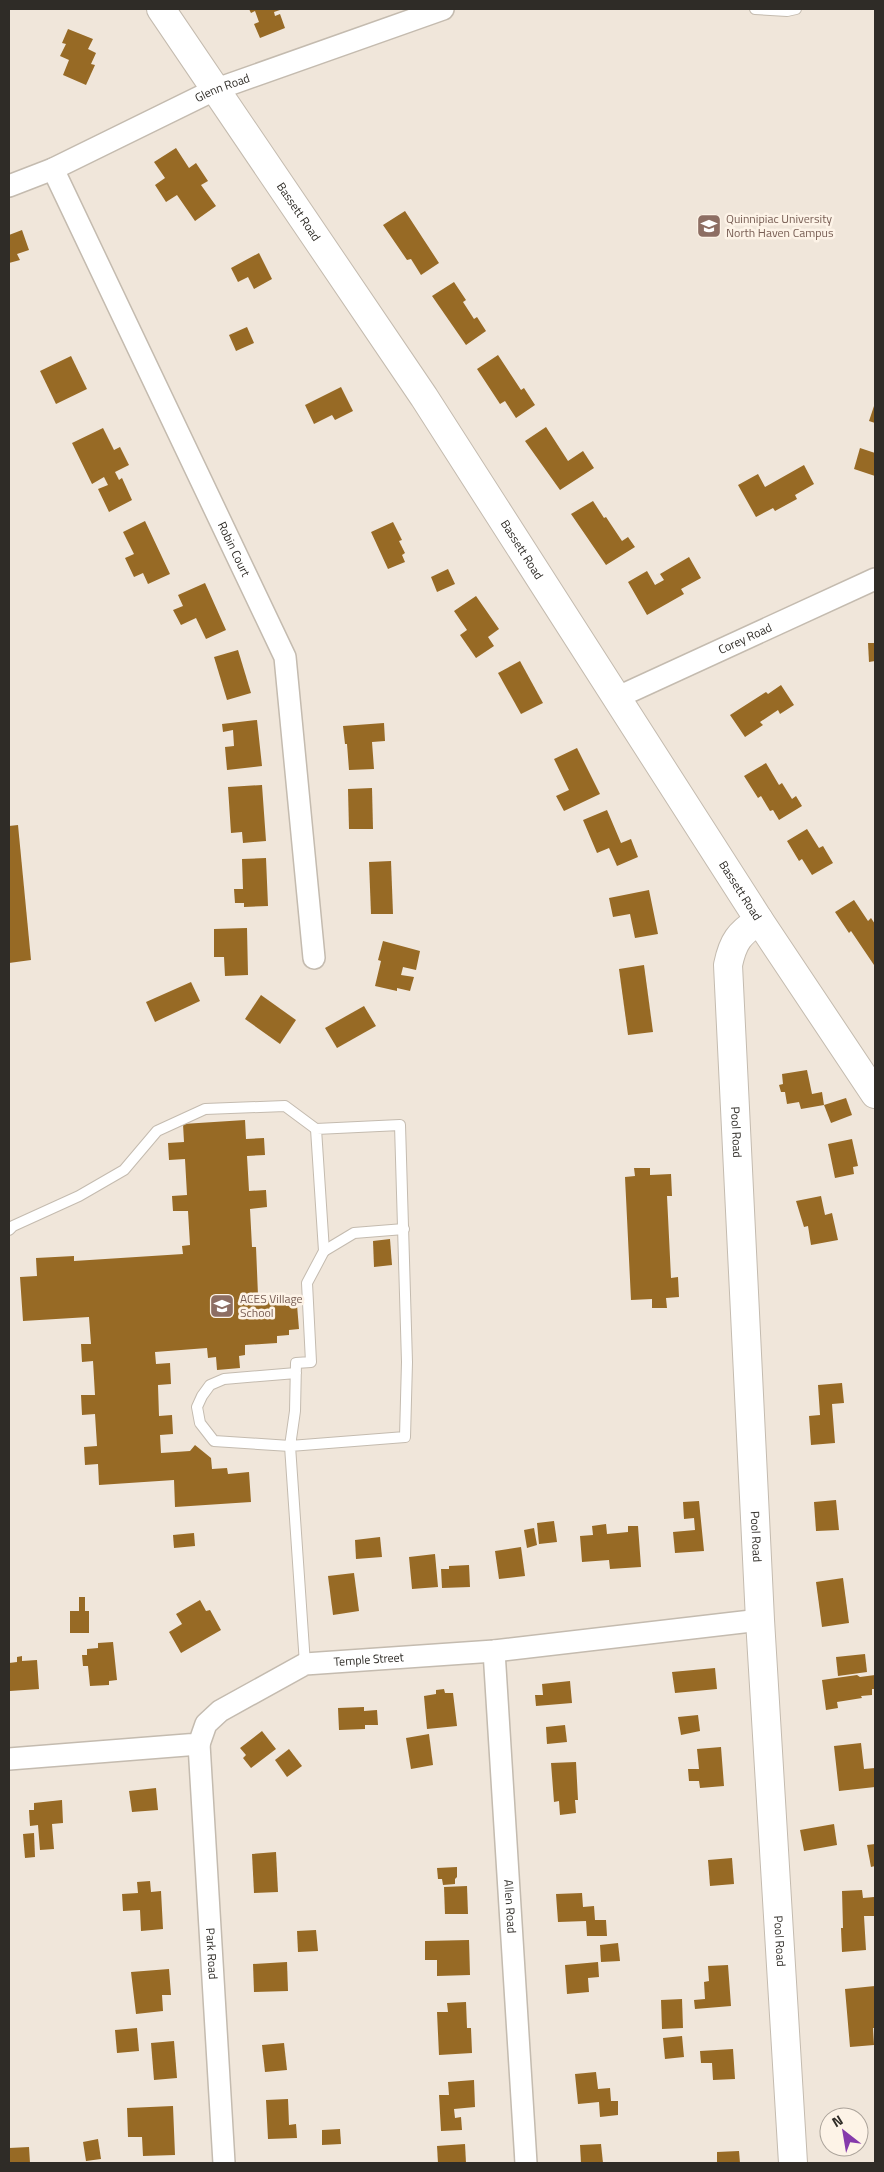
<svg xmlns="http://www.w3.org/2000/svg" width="884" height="2172" font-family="'Titillium Web',sans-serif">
<rect width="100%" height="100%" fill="#f0e6da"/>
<g fill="#976a25">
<polygon points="249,9 283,9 274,12 275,16 280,14 285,28 260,38 254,24 259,22 255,11 251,13"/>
<polygon points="68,29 93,39 88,49 96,53 91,64 95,65 86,85 63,75 69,60 60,56 66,44 62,43"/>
<polygon points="176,148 189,168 196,163 208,181 201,185 216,206 195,221 177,195 166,202 155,185 165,178 154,162"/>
<polygon points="405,211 439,263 421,275 411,259 407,260 383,225"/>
<polygon points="22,230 29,250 17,254 20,260 9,263 9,235"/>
<polygon points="259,253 272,279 254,289 248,277 238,282 231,268"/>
<polygon points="454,282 466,300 463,302 474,319 477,317 486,331 466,345 432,296"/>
<polygon points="247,327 254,343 236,351 229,335"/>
<polygon points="498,355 521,390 524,388 535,405 516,418 505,401 500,404 477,369"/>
<polygon points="71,356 87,389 56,404 40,371"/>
<polygon points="341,387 353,411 335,420 332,415 314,424 305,405"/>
<polygon points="875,403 875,423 869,421"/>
<polygon points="546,427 568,461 583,451 594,468 560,490 525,441"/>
<polygon points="103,428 114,450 120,447 129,465 115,472 119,480 122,478 132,500 109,512 98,489 108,485 104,477 92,484 72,443"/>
<polygon points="860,448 875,453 875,476 854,469"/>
<polygon points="804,465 814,484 795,495 797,499 775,511 773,508 756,517 738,485 758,474 765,487"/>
<polygon points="593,501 604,518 606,517 622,541 628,537 635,547 606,565 571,514"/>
<polygon points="145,521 170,574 148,584 143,573 134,577 125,558 134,554 123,532"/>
<polygon points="393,522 402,540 399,541 405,553 402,555 405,562 388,569 371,532"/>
<polygon points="689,557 701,578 681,589 684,594 647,615 628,582 647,571 655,585 664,580 660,574"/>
<polygon points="448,569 455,584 437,592 431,577"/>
<polygon points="205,583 226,630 206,639 196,618 181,625 173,610 183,606 178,595"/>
<polygon points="476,596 499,629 488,637 494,646 476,658 460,635 467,630 454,611"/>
<polygon points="868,643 875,643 875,661 869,662"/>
<polygon points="238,650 251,693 227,700 214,657"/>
<polygon points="520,661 543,703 521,714 498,673"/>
<polygon points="781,685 794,705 780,714 778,710 760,722 763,725 745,737 730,715 766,692 768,694"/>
<polygon points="257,720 262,766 227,770 225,747 234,746 233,730 223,732 222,724"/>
<polygon points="384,723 385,741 372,742 374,769 349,770 347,744 345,744 343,726"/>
<polygon points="577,748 600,794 564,811 556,796 569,790 554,759"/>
<polygon points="766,763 779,785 782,783 792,799 796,796 802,806 779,820 773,810 770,811 761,796 758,798 744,776"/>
<polygon points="262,785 266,841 243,843 242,832 231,833 228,787"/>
<polygon points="372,788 373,829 349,829 348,789"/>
<polygon points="607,810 621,843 631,839 638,857 617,866 609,848 597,853 583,820"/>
<polygon points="18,825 31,960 9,963 9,826"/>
<polygon points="807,829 819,848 823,846 833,863 812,875 802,859 799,861 787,841"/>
<polygon points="266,858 268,906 244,907 244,903 235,903 234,889 243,889 242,859"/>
<polygon points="391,861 393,914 371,914 369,862"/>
<polygon points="649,890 658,934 635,938 630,914 613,917 609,898"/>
<polygon points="854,900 868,921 871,918 875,924 874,965 851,931 849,933 835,912"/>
<polygon points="247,928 248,975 225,976 224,957 214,957 214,929"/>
<polygon points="383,941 420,951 416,970 403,967 401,975 414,977 410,991 397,988 397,991 375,986 381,961 378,960"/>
<polygon points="644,965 653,1032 628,1035 619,969"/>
<polygon points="191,982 200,1001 155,1022 146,1002"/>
<polygon points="261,995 296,1020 280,1044 245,1019"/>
<polygon points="364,1006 376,1026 337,1048 325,1028"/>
<polygon points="807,1070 812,1094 822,1092 824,1105 801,1109 799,1102 787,1104 785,1092 781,1092 779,1085 783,1084 782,1074"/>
<polygon points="846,1098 852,1115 831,1123 824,1105"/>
<polygon points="245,1120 246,1139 264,1138 265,1155 247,1156 249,1191 266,1190 267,1207 250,1209 252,1247 256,1247 258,1295 271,1295 271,1302 285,1301 286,1306 297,1305 299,1329 289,1330 289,1335 277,1336 277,1343 245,1345 245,1355 239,1356 240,1368 217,1370 216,1357 208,1358 207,1348 155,1352 156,1364 170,1363 171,1384 158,1385 159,1416 172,1415 173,1434 160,1435 161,1453 190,1451 195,1445 211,1458 212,1469 227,1468 228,1474 249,1472 251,1502 175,1507 174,1480 99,1485 98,1464 85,1465 84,1447 97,1446 95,1414 82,1415 81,1395 95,1395 93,1361 82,1362 81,1344 91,1344 89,1317 23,1321 20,1277 37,1276 36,1258 74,1256 74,1261 183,1254 182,1246 190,1245 188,1211 173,1211 172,1196 187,1195 185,1159 169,1160 168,1143 184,1142 183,1124"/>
<polygon points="852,1139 858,1166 853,1167 854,1174 835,1178 828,1144"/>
<polygon points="634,1168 650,1168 650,1175 671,1174 672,1196 667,1196 671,1278 678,1277 679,1297 666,1298 667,1308 652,1308 652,1299 631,1300 625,1177 635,1176"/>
<polygon points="821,1196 825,1215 832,1213 838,1240 811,1245 808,1226 804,1227 796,1201"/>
<polygon points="390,1239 392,1265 374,1267 373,1241"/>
<polygon points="842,1383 844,1403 832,1404 835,1443 811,1445 809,1416 820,1415 818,1385"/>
<polygon points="836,1500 839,1530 816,1531 814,1502"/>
<polygon points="699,1501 704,1551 675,1553 673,1532 695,1530 694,1518 684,1519 683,1502"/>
<polygon points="554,1521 557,1542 539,1544 537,1523"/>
<polygon points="606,1524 607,1534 628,1532 628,1526 638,1526 641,1567 610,1569 609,1560 582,1562 580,1536 593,1535 592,1526"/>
<polygon points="534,1528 537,1545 527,1548 524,1530"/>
<polygon points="194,1533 195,1546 174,1548 173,1535"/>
<polygon points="380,1537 382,1557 356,1559 355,1540"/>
<polygon points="521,1547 525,1576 499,1579 495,1551"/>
<polygon points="435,1554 438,1587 412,1589 409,1557"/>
<polygon points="469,1565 470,1587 442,1588 441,1569 449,1569 449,1566"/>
<polygon points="354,1573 359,1611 333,1615 328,1576"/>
<polygon points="843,1578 849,1623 822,1627 816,1582"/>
<polygon points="79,1597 85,1597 85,1611 89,1611 89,1633 70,1633 70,1611 79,1611"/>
<polygon points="200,1600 206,1611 210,1610 221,1630 181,1653 169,1632 182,1624 176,1614"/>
<polygon points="113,1642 117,1680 109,1681 109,1685 90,1686 88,1666 83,1666 82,1655 87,1655 87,1649 98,1648 98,1643"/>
<polygon points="865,1654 867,1672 838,1676 836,1657"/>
<polygon points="22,1656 22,1661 37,1660 39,1689 10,1691 9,1663 17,1662 17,1657"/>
<polygon points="715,1668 717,1689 675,1693 672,1672"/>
<polygon points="857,1675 860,1677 875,1675 875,1689 872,1689 872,1695 861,1696 862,1698 837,1702 838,1708 826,1710 822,1680"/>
<polygon points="570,1681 572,1703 536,1706 535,1695 543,1695 542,1684"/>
<polygon points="444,1689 445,1693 453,1693 457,1726 427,1729 424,1696 436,1694 436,1690"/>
<polygon points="364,1707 364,1711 377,1710 378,1725 365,1725 365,1729 339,1730 338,1708"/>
<polygon points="698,1715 700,1731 681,1735 678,1717"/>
<polygon points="565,1725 567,1742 547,1744 546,1727"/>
<polygon points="262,1731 276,1749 251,1768 243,1758 246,1755 240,1748"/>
<polygon points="429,1734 433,1765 411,1769 406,1738"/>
<polygon points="861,1743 864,1769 875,1768 875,1787 839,1791 834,1746"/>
<polygon points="721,1747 724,1786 700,1788 699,1781 689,1781 688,1769 699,1769 697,1749"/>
<polygon points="289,1749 302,1766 287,1777 275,1760"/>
<polygon points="576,1762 578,1800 575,1800 576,1813 560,1815 559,1801 554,1802 551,1763"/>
<polygon points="156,1788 158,1810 132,1812 129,1791"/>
<polygon points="62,1800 63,1823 52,1824 54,1849 40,1850 38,1825 30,1826 29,1810 34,1810 34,1803"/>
<polygon points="834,1824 837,1845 804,1851 800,1830"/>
<polygon points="34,1833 35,1857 25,1858 23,1834"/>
<polygon points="875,1844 875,1866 871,1867 867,1845"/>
<polygon points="276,1852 278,1892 254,1893 252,1854"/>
<polygon points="732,1858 734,1884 710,1886 708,1860"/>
<polygon points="457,1867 457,1877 455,1879 455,1884 443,1885 442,1879 438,1879 437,1868"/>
<polygon points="150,1881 151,1892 161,1891 163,1929 141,1931 140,1910 123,1911 122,1894 138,1893 137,1882"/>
<polygon points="467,1886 468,1914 445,1914 444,1887"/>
<polygon points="862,1890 863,1898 874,1897 875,1913 875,1916 864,1916 866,1950 842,1952 841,1928 843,1928 842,1891"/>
<polygon points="582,1893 583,1907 594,1906 595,1920 606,1920 607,1936 587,1936 586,1921 558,1922 556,1894"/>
<polygon points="316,1930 318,1951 298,1952 297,1931"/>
<polygon points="469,1940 470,1975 437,1976 437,1960 425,1960 425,1941"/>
<polygon points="618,1943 620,1961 601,1962 600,1945"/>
<polygon points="287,1962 288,1991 254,1992 253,1964"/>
<polygon points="598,1962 599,1977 588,1978 589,1992 567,1994 565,1965"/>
<polygon points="728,1965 731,2006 695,2009 694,2000 705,1999 704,1982 709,1981 708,1966"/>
<polygon points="169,1969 171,1995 162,1995 163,2011 136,2014 131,1972"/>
<polygon points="875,1986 875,2028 873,2028 874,2045 850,2047 845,1989"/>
<polygon points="682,1999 683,2028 662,2029 661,2000"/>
<polygon points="466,2002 467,2028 471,2028 472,2053 439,2055 437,2012 448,2012 447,2003"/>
<polygon points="137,2028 139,2051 117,2053 115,2030"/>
<polygon points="682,2036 684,2057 665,2059 663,2038"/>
<polygon points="174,2041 177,2078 154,2080 151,2043"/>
<polygon points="284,2043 287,2070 265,2072 262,2045"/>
<polygon points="733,2049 735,2079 713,2080 712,2063 701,2063 700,2051"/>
<polygon points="596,2072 598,2089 610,2088 611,2101 618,2101 618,2115 600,2117 599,2102 578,2104 575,2074"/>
<polygon points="474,2080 475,2107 454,2109 455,2118 461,2117 462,2130 441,2131 439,2095 449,2095 448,2082"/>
<polygon points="288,2099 289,2125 296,2124 297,2138 268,2139 266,2100"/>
<polygon points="173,2106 175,2155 143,2156 142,2137 128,2137 127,2108"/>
<polygon points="340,2129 341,2144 322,2145 322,2130"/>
<polygon points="98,2139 101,2159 86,2161 83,2142"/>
<polygon points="465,2144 466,2163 438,2163 437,2146"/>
<polygon points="601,2144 603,2163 581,2163 580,2145"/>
<polygon points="29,2147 30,2163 9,2163 9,2148"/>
<polygon points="739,2151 740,2163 717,2163 717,2152"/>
</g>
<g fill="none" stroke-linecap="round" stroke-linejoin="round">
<defs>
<g id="lane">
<polyline points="755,9 787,11 796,9"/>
<polyline points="9,1230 13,1226 79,1196 124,1170 157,1131 205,1109 285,1106 316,1129"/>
<polyline points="324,1251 354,1233 404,1229"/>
<polyline points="296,1373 224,1379 210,1385 202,1396 197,1407 200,1423 214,1441 290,1446 295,1411 296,1363 311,1362 307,1283 324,1251 316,1129 400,1125 407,1362 405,1437 290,1446 305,1664"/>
</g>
<g id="street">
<path id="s1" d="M53 169 285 657 314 958"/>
<path id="s2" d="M9 186 53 169 214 90 443 9"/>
<path id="s3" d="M616 698 875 579"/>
<path id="s4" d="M494 1651 526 2163"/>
<path id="s5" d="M199 1744 224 2163"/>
<path id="s6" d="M9 1759 199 1744 206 1724 220 1711 305 1664 494 1651 760 1620"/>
</g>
<g id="secondary">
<path id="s7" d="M161 9 424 397 759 920 875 1094"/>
<path id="s8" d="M759 920C739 934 733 941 728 965L760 1620 793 2163"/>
</g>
</defs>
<use href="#lane" stroke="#c4bbaf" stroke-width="12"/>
<use href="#street" stroke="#c4bbaf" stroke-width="24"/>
<use href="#secondary" stroke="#c4bbaf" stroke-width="30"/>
<use href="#lane" stroke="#fff" stroke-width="10"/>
<use href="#street" stroke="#fff" stroke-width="21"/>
<use href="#secondary" stroke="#fff" stroke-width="28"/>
</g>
<defs>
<symbol id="university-square" viewBox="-11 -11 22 22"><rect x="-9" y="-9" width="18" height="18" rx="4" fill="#8d6e63" stroke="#fdf3e7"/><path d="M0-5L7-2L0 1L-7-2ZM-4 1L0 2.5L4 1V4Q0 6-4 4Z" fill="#fff"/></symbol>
<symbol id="school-square" viewBox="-11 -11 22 22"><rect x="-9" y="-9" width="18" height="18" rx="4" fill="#8d6e63" stroke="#fdf3e7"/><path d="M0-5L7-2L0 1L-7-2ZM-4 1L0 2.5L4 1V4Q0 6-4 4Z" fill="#fff"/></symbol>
</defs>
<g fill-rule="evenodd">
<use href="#university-square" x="695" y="212" width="28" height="28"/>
<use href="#school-square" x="208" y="1292" width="28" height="28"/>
</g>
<g text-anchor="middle" stroke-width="5" stroke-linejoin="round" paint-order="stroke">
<g font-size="12" fill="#2f2c27" stroke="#fdf3e7">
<text dy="4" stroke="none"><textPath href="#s2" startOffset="235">Glenn Road</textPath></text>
<text dy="4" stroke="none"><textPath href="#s7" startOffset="245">Bassett Road</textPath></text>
<text dy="4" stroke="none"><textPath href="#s1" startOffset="421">Robin Court</textPath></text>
<text dy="4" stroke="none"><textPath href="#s7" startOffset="650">Bassett Road</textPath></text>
<text dy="4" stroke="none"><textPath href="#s3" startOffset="142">Corey Road</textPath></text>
<text dy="4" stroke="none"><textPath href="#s7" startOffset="1055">Bassett Road</textPath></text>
<text dy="4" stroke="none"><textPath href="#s8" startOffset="224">Pool Road</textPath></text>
<text dy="4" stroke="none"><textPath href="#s8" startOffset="629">Pool Road</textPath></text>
<text dy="4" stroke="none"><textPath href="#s6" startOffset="392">Temple Street</textPath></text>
<text dy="4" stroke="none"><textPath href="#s4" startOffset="256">Allen Road</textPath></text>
<text dy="4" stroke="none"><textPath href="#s8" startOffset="1034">Pool Road</textPath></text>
<text dy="4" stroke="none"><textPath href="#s5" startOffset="210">Park Road</textPath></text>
</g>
<g font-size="12" fill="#785e54" stroke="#fdf3e7" text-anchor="start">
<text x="726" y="223">Quinnipiac University<tspan x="726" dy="14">North Haven Campus</tspan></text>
<text x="240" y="1303">ACES Village<tspan x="240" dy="14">School</tspan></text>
</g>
</g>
<rect width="884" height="2172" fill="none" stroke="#2f2c27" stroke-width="20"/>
<g transform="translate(844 2132) rotate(329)"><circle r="24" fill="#fdf3e7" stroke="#aba39a"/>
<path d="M0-4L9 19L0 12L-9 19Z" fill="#853aab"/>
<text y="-8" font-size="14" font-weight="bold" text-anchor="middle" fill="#2f2c27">N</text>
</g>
</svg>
